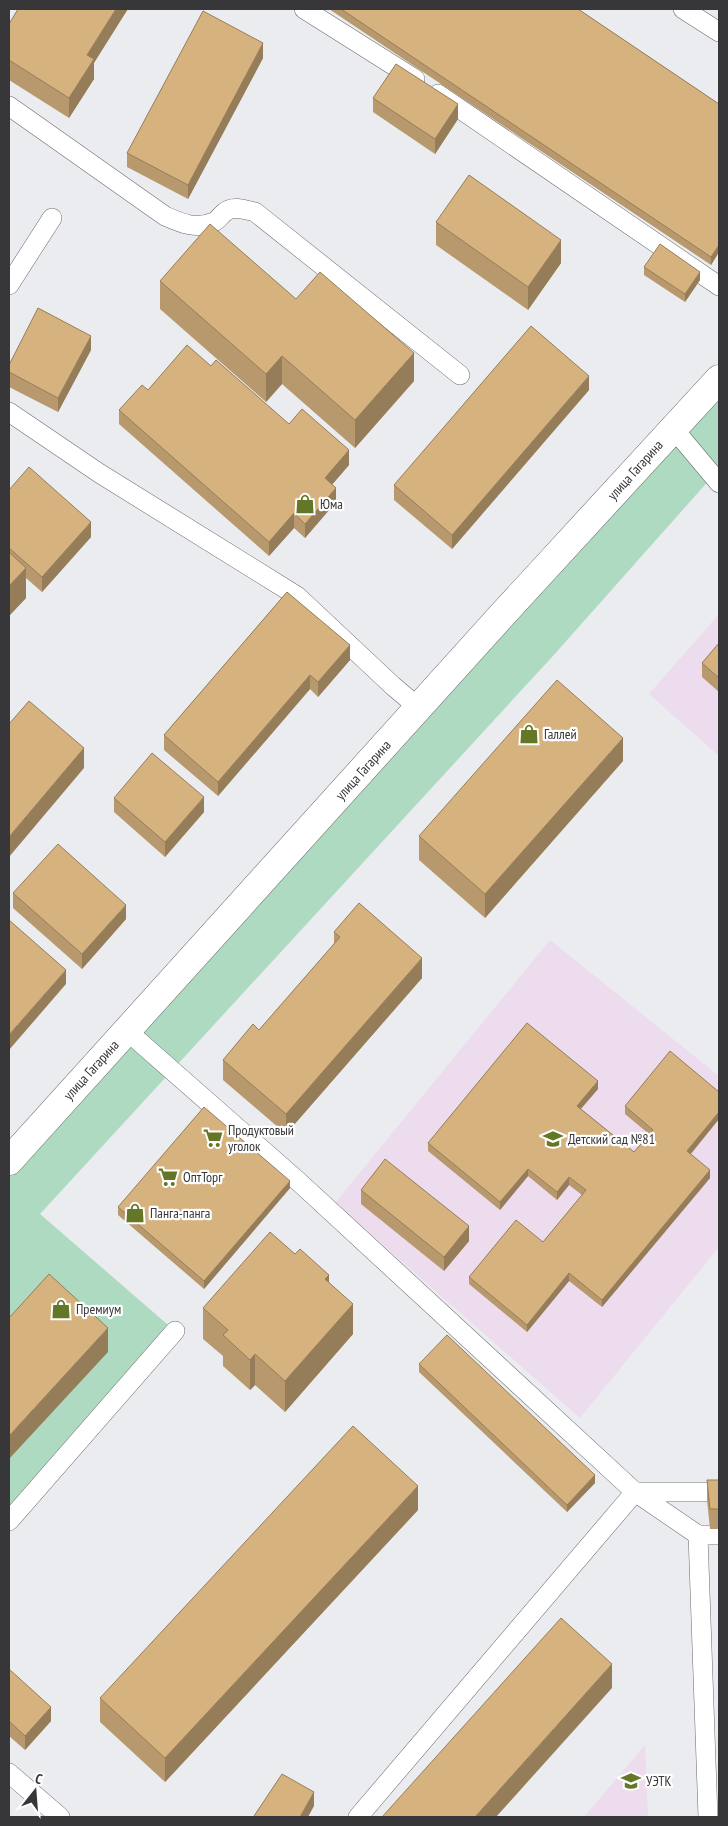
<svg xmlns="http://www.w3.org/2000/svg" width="728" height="1826" font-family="'PT Sans Narrow',sans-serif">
<rect width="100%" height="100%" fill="#ebecf0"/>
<g fill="#eddcee">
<polygon points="719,614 719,756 649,694"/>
<polygon points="550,940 719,1076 719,1247 580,1418 335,1203"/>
<polygon points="645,1745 648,1817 584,1817"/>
</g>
<polygon fill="#addac0" points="719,379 719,469 552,657 40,1214 175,1331 9,1521 9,1161"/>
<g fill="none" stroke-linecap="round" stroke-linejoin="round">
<defs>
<g id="service">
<polyline points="304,9 415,79"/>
<polyline points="683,9 719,32"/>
<polyline points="438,94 719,286"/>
<path d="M9 106 165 216C181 223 196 230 214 222 218 220 221 215 225 212 233 205 246 210 255 212L460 375"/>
<polyline points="9,285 52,218"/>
<polyline points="9,412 99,473 297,596 393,686 419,708"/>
<polyline points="673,428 719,483"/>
<polyline points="126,1030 299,1182 635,1492 698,1535"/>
<polyline points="9,1521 175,1331"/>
<polyline points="9,1773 60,1817"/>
<polyline points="358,1817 635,1492 719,1492"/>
<polyline points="708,1817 698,1535 719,1535"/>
</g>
<polyline id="secondary" points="9,1161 503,614 719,379"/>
</defs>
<use href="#service" stroke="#6a6b6e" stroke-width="20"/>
<use href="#secondary" stroke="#6a6b6e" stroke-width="29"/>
<use href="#service" stroke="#fff" stroke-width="19"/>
<use href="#secondary" stroke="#fff" stroke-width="28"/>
</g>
<g fill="#b8996d">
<polygon points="329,9 578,9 719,104 719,252 711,265"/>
<polygon points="9,24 94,63 94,79 69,118 9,80"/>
<polygon points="263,58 188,199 127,167 127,153"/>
<polygon points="373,98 458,119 435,154 373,112"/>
<polygon points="436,222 561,263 528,310 436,245"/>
<polygon points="644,267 700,280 685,302 644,275"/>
<polygon points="160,281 296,299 414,381 355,448 282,384 266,402 160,309"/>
<polygon points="91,350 58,412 9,387 9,365"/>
<polygon points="211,366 289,424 349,465 332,484 336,502 305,538 294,528 269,556 119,424 119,410 148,390"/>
<polygon points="589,390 452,549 394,500 394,485"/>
<polygon points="9,490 91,537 42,592 26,578 26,598 9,616"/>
<polygon points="287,592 350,660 318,697 310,689 218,796 164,750 164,735"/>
<polygon points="719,643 719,692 702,677 702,663"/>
<polygon points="623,761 485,918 419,860 419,836"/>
<polygon points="114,798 204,812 165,857 114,812"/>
<polygon points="13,893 126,919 82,969 13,908"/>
<polygon points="334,932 422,978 286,1134 223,1080 223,1060 259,1030 334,944"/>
<polygon points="598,1089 581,1109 634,1152 649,1134 625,1114 625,1106 719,1092 719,1119 691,1154 710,1178 602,1307 569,1281 527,1332 469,1284 469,1277 543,1242 582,1195 569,1185 557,1200 528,1176 500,1210 428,1151 428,1143"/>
<polygon points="290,1188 204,1289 118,1215 118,1207"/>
<polygon points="361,1190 469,1241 444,1271 361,1204"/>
<polygon points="295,1254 329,1282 353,1334 285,1412 255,1385 250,1390 223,1366 223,1356 203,1339 203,1308"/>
<polygon points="419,1364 595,1483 567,1512 419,1372"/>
<polygon points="707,1480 719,1480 719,1529 710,1529 707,1500"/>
<polygon points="418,1510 165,1782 100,1722 100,1698"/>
<polygon points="9,1669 51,1721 25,1750 9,1736"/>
</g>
<g fill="#967d59">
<polygon points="116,9 128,9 94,63 94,79 69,118 69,98 87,55"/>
<polygon points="263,43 263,58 188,199 188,185"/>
<polygon points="458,104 458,119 435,154 435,139"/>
<polygon points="561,240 561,263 528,310 528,287"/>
<polygon points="719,245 719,252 711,265 711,257"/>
<polygon points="700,272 700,280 685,302 685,294"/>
<polygon points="91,336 91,350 58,412 58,398"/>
<polygon points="414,353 414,381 355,448 355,420"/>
<polygon points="282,356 282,384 266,402 266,374"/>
<polygon points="589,376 589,390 452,549 452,535"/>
<polygon points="349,450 349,465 325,493 325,478"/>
<polygon points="336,488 336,502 305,538 305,524"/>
<polygon points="294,513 294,528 269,556 269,542"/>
<polygon points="91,522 91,537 42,592 42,577"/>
<polygon points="26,568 26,598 9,616 9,586"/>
<polygon points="350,645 350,660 318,697 318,682"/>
<polygon points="310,675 310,689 218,796 218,782"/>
<polygon points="623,738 623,761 485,918 485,894"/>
<polygon points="84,748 84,768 9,857 9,837"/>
<polygon points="204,797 204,812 165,857 165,842"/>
<polygon points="126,905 126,919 82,969 82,954"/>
<polygon points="422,958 422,978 286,1134 286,1114"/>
<polygon points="66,970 66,984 9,1050 9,1035"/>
<polygon points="598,1081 598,1089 577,1113 577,1106"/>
<polygon points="719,1112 719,1119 687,1158 687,1151"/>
<polygon points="528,1169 528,1176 500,1210 500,1202"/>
<polygon points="710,1170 710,1178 602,1307 602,1300"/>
<polygon points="569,1177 569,1185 557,1200 557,1192"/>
<polygon points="290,1181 290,1188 204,1289 204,1281"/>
<polygon points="469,1226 469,1241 444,1271 444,1257"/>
<polygon points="569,1273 569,1281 527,1332 527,1325"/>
<polygon points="329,1275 329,1305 325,1279"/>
<polygon points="353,1304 353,1334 285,1412 285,1381"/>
<polygon points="108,1328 108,1352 9,1459 9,1436"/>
<polygon points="255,1354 255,1385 250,1390 250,1360"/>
<polygon points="595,1475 595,1483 567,1512 567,1505"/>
<polygon points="418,1486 418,1510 165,1782 165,1758"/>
<polygon points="612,1664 612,1688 496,1817 475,1817"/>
<polygon points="51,1707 51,1721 25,1750 25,1736"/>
<polygon points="314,1792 314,1806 308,1817 300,1817"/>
</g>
<g fill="#d6b27f" stroke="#967d59">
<polygon points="18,9 116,9 87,55 94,59 69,98 9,60 9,24"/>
<polygon points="341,9 578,9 719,104 719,245 711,257"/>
<polygon points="203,11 263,43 188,185 127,153"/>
<polygon points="396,64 458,104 435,139 373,98"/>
<polygon points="469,175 561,240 528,287 436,222"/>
<polygon points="210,224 296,299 320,272 414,353 355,420 282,356 266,374 160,281"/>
<polygon points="660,244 700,272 685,294 644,267"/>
<polygon points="38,308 91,336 58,398 9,372 9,365"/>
<polygon points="531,326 589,376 452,535 394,485"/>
<polygon points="187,345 211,366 216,360 289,424 302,409 349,450 325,478 336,488 305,524 294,513 269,542 119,410 142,385 148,390"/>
<polygon points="29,467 91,522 42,577 9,548 9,490"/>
<polygon points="9,552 26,568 9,586"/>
<polygon points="287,592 350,645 318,682 310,675 218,782 164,735"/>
<polygon points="719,643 719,678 702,663"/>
<polygon points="557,680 623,738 485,894 419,836"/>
<polygon points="29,701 84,748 9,837 9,724"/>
<polygon points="152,753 204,797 165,842 114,798"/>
<polygon points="58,844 126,905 82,954 13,893"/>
<polygon points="359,903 422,958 286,1114 223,1060 253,1024 259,1030 340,937 334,932"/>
<polygon points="9,920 66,970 9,1035"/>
<polygon points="527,1023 598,1081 577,1106 634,1152 653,1130 625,1106 670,1051 719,1092 719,1112 687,1151 710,1170 602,1300 569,1273 527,1325 469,1277 516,1220 543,1242 586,1190 569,1177 557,1192 528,1169 500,1202 428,1143"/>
<polygon points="204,1107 290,1181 204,1281 118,1207"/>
<polygon points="385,1159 469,1226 444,1257 361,1190"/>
<polygon points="270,1232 295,1254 300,1249 329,1275 325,1279 353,1304 285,1381 255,1354 250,1360 223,1335 228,1330 203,1308"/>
<polygon points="49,1274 108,1328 9,1436 9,1318"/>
<polygon points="447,1335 595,1475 567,1505 419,1364"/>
<polygon points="353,1426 418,1486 165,1758 100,1698"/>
<polygon points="707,1480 719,1480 719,1509 710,1509"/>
<polygon points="561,1618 612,1664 475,1817 382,1817"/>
<polygon points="9,1669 51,1707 25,1736 9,1721"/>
<polygon points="282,1774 314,1792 300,1817 256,1817 254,1816"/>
</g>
<defs>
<symbol id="shop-bare" viewBox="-9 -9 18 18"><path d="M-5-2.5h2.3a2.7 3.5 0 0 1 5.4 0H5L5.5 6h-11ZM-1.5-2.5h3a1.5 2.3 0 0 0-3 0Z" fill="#647726" stroke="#fff" stroke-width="2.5" paint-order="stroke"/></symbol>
<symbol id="supermarket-bare" viewBox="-9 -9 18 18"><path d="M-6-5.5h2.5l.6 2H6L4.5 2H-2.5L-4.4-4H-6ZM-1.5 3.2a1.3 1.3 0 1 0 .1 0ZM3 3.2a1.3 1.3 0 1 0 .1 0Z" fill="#647726" stroke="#fff" stroke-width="2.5" paint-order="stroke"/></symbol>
<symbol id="school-bare" viewBox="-9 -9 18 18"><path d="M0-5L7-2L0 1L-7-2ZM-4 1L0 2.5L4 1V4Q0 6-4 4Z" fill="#647726" stroke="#fff" stroke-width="2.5" paint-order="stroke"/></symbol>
<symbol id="university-bare" viewBox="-9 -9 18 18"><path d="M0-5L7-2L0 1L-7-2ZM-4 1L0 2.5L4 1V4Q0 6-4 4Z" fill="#647726" stroke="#fff" stroke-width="2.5" paint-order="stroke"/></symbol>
</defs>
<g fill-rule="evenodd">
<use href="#shop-bare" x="291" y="490" width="28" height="28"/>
<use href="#shop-bare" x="515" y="720" width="28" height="28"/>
<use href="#supermarket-bare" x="199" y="1124" width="28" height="28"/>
<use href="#school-bare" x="539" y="1125" width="28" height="28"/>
<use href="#supermarket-bare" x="154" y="1163" width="28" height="28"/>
<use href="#shop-bare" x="121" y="1199" width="28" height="28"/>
<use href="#shop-bare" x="47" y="1295" width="28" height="28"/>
<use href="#university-bare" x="617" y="1767" width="28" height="28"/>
</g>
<g text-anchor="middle" stroke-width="4.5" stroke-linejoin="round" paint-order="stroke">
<g font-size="14" fill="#373739" stroke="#fff">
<text transform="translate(635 470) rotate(-48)" y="5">улица Гагарина</text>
<text transform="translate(363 770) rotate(-48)" y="5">улица Гагарина</text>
<text transform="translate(91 1070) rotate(-48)" y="5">улица Гагарина</text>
</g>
<g font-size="14" fill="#373739" stroke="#fff" text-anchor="start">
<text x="320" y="509">Юма</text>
<text x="544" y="739">Галлей</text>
<text x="228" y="1135">Продуктовый<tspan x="228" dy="16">уголок</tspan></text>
<text x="568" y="1144">Детский сад №81</text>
<text x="183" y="1182">ОптТорг</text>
<text x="150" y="1218">Панга-панга</text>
<text x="76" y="1314">Премиум</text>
<text x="646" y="1786">УЭТК</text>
</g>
</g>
<rect width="728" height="1826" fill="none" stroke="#373739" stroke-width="20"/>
<g transform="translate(35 1791) rotate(17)" stroke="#ffffff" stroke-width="4" paint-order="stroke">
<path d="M0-4L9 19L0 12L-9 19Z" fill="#373739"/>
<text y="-8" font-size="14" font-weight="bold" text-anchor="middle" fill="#373739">С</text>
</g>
</svg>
